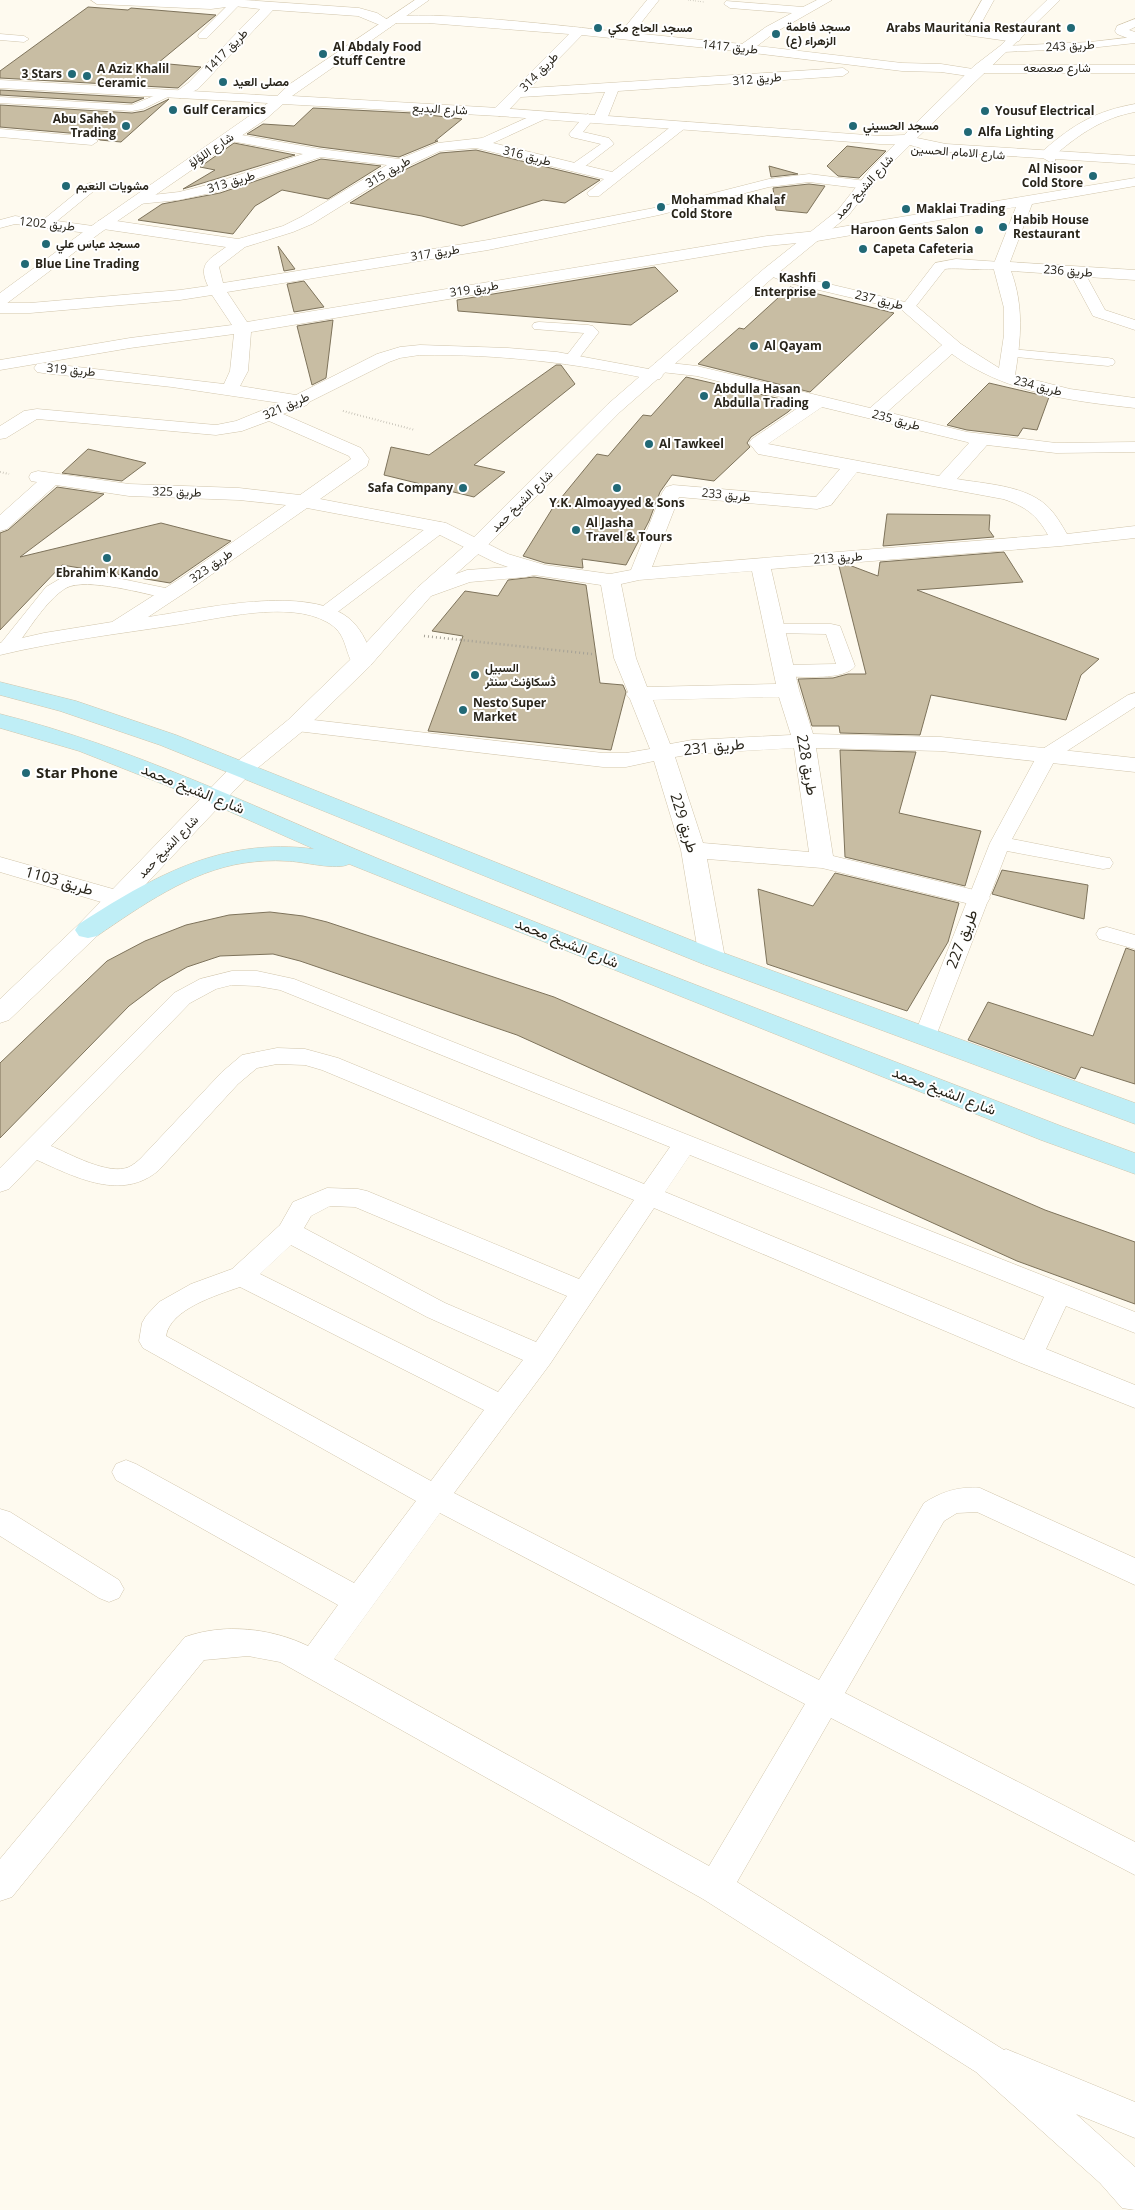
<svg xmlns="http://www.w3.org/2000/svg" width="1135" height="2210" font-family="'Open Sans',Vazirmatn,sans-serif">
<rect width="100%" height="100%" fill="#fefaef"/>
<g fill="#c8bda3" stroke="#7e735b">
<polygon points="88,7 128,10 131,8 216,15 158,63 201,67 178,88 0,78 0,71"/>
<polygon points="0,90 144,98 132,103 0,95"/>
<polygon points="169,99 121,142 100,140 92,135 0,127 0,105 132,113 144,111"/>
<polygon points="313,108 413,113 462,119 435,141 438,141 399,157 320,147 247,134 263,124 294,126"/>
<polygon points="234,143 295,155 183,189 215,170 200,167"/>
<polygon points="847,146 886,151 859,178 838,176 827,166"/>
<polygon points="476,150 600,180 565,203 543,200 462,226 422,216 350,203 400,172 440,153"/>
<polygon points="321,159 381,166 328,199 282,190 255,206 233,234 138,220 162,204 220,193"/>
<polygon points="769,166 798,174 771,177"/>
<polygon points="809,184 825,186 807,213 776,210 773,188"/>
<polygon points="278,246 295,269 284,271"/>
<polygon points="655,267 678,291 631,325 458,311 457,300"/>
<polygon points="304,281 324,307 294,312 287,284"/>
<polygon points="790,287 894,313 810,392 698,364 739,328 744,329"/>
<polygon points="333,320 326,378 312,385 297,326"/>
<polygon points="556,365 561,365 575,384 474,465 505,472 474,497 384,475 391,447 429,455"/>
<polygon points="686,377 798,403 788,412 751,437 747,443 750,447 714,481 672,475 660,492 649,521 626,565 582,559 583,568 545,563 523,556 552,509 597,454 608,456 643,415 651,416"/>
<polygon points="989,383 1049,397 1037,430 1023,428 1018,436 967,430 947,425"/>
<polygon points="88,449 146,463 122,481 62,473"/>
<polygon points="57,487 104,494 20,557 161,523 231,541 170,583 62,565 0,630 0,533 8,530"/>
<polygon points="887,514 990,515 989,530 994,537 883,546"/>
<polygon points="1004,552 1023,582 917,590 1099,659 1081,675 1066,720 931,695 920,735 840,733 839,726 812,726 798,679 833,678 848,674 866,674 839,566 849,565 878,576 880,562"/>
<polygon points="534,577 586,585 600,683 623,685 626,692 611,750 428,731 463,636 432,631 465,591 498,596 508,580"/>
<polygon points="840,750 916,752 899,813 981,831 965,886 845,857"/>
<polygon points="1002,870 1088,885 1084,919 992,894"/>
<polygon points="835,873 959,903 948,942 907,1011 767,964 758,889 813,906"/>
<polygon points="270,912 303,916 327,922 554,997 1045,1210 1135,1242 1135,1304 1017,1261 517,1035 300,961 273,954 220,956 187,967 161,982 129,1006 0,1138 0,1063 107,961 145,941 186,925 229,915"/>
<polygon points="1126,948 1135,951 1135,1084 1081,1067 1075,1079 968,1040 988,1002 1093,1036"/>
</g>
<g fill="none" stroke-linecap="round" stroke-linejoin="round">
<defs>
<g id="service">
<polygon points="233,0 241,0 242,2 207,38 199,38 198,36 199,34"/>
<polygon points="0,34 24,36 29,39 24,42 0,40"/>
<polygon points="1135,37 1135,43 1090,48 1004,52 999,49 1004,46 1090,42"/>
<polygon points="168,90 174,93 172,95 143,109 132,111 0,103 0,97 132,105"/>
<polygon points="588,114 594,118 583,132 609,138 614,144 579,171 571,171 569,168 571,165 601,144 571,137 569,134 584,116"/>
<polygon points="0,129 92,137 98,141 92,145 0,137"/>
<polygon points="91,183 97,187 95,190 57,221 100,227 102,230 100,233 95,234 15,224 0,228 0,220 15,216 43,220 87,184"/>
<path d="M956 259 1001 262 1008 266C1002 273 958 267 945 269L913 310 908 311 785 282 766 274 764 271 771 267 795 276 905 302 935 263Z"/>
<polygon points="539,322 588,325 593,326 599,332 576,362 566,362 564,359 584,333 534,329 532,326 534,323"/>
<polygon points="1011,349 1108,358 1113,359 1115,362 1113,365 1108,366 1006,356 1004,353 1006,350"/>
<polygon points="439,522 445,523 447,527 445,531 331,617 325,618 319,617 316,613 319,609 433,523"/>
<path d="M81 574 112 577 175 590 178 594 175 598 169 599C146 594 86 577 66 588 46 600 27 632 13 651L7 652 1 651V643L46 587 63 577Z"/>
<path d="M776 624H831L840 626 855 666C845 681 801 676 784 677L777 675 775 671 777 667 784 665 836 664 826 634 770 633 767 629 770 625Z"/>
<polygon points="1135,693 1135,707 1056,758 1012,839 1103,857 1110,858 1113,863 1110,868 1103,869 1007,851 936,1036 933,1042 925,1044 917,1042 914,1036 990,843 1038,754 1041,750 1128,695"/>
<polygon points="1107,927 1135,935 1135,949 1099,939 1096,934 1099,929"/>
<path d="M232 971H257L294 979 1135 1312V1333L1066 1306 1046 1349 1135 1385V1408L1021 1363 654 1208 550 1364 454 1493 819 1680 924 1503C941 1492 959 1486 980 1488L1135 1558V1585L977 1512 957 1513 944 1521 845 1693 1135 1842V1875L831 1718 737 1882 1004 2050 1006 2049 1135 2102V2138L1076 2114 1135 2167V2210L1122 2208 1100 2183 976 2072 703 1899 280 1662 248 1656 204 1660 12 1897 0 1901V1859L185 1637C224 1623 271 1628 308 1646L338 1605 116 1480 112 1472 116 1464 126 1460 136 1464 354 1583 416 1501 143 1348 139 1341 142 1323 146 1316 159 1302 191 1284 232 1269 280 1225 293 1202 327 1188 358 1189 367 1191 579 1279 634 1200 322 1070 305 1065 277 1064 257 1068 238 1084 159 1170C122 1202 75 1177 37 1160L9 1189 0 1192V1168L174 993 200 979ZM232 985 257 986 280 990 670 1147 644 1184 338 1058 305 1049 277 1048 242 1055 222 1072 141 1158C138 1161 133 1165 129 1167 109 1176 70 1154 51 1146L190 1003 216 989ZM690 1155 1044 1297 1024 1340 665 1192ZM330 1206 355 1207 567 1296 536 1342 445 1303 304 1228 311 1216ZM291 1245 427 1317 523 1360 498 1392 260 1274ZM240 1287 484 1410 431 1481 166 1336C170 1309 217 1295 240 1287ZM440 1513 805 1704 709 1866 334 1659Z"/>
<polygon points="0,1509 10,1512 119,1580 124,1589 119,1598 109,1602 99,1598 0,1536"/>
</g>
<g id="minor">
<path d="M91 0H244L359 8 377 13 388 20C402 6 590 29 621 32L647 0H659L633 33 742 44 766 27 792 13 730 8 724 4 726 1 803 7 817 0H832L774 33 757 46 902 63 941 64 973 69 979 65H1135V73H981L975 77 941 72 902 71 745 52 582 35 530 88 843 68 849 72 843 76 618 91 607 119 600 123 593 119 605 92 521 97 504 115 499 116 492 112 494 109 569 34 428 23H393L391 27 387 28 358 16 273 10 198 89 180 98 173 94 188 83 260 9 234 6 211 9 97 4Z"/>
<polygon points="982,0 994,0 978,29 1019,35 1021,38 1019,41 1015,42 966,35 964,32"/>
<polygon points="1135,19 1135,27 1129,30 1135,32 1135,41 1117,34 1115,31 1117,26"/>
<path d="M1135 104V112C1103 118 1081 133 1056 154L1055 161 1050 162 1043 158 1042 153 1044 150C1074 124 1096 111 1135 104Z"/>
<path d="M540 112 545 113 547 116 545 119 493 143 612 172 677 122H687L689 125 599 196H589L587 193 604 179 476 148 440 151 399 170 312 224 293 232 245 247 219 267 223 283 488 240 659 207 769 179 809 174 866 181 871 182 873 185 871 188 866 189 809 182 769 187 659 215 488 250 227 292 247 322 767 236 817 231 1135 178V186L1032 204 1010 262 1135 270V280L1087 277 1105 310 1135 320V330L1093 316 1071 275 1011 271C1024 306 1021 339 1015 375L1070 389 1135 398V408C1071 401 1005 393 952 354L887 412 967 432 1056 443 1135 442V452L1056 453 987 445 957 479C985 484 1023 485 1046 505 1055 513 1061 524 1067 534L1135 526V538L1061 546 771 569 799 690 813 734 941 737 1135 758V772L941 751 816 748 833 856 987 893 990 898 987 903 978 906 822 868 707 859 725 958 721 964 712 966 703 964 699 958 681 850 654 761 626 767H603L288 730 285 725 288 720 296 718 603 753H626L650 749 630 699 626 694 628 692 614 658 601 585 534 575 526 577 470 582 431 596 424 598 417 596 414 592 417 588 467 570 508 567 494 562 434 532 307 508 195 586 148 617C199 610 311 582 352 621 363 632 369 646 373 661L370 666 362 667 354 666C343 649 348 634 327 622 288 600 219 619 176 625 117 634 58 641 0 655V643L44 633 112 622 181 578 286 505 239 500 129 496 56 485 7 529 0 531V515L37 482 31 481 29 477 31 473 38 471 129 484 239 488 300 495 351 459 349 456 269 421 242 431 216 435 37 419 6 438 0 439V426L24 411 37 409 216 425 236 421 280 403 172 387 43 373 37 372 34 368 37 364 43 363 224 384 230 371 234 334 130 348 0 370V360L130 338 232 325 212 295 180 300 30 313H0V303H30L180 290 208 286C197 263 210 259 226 247L103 229 98 227 95 224 98 221 103 219 238 239 283 226 301 217 387 165 321 157 220 191 179 200 139 204 134 203 132 200 134 197 179 192 211 184 303 154 225 140 223 137 225 134 230 133 320 149 399 159 438 143 482 138ZM1016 207 993 266 1004 308V335L999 368 961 344 914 304H902L900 307 902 310 942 345 870 408 697 366 661 362 655 363 652 367 654 370 557 352 508 348 420 345 400 347 377 354 296 395 240 386 248 371 251 332 767 246 817 241ZM420 355C498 354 577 363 654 380L660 379 663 375 661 372 697 376 805 403 752 439 749 443 758 454 840 469 816 497 673 485 666 487 662 493 631 570 610 574 545 565 508 554 446 523 320 499 367 466 369 459 361 448 283 414 307 405 309 402 389 362 400 358ZM822 407 967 442 969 443 939 476 768 444ZM857 472 1003 499C1025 506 1037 515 1048 535L652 567 679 497 817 509 831 505ZM752 571 776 684 647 687 636 658 621 584 639 580ZM779 697 791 735 692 740 670 744 653 700ZM794 748 809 852 703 843 675 757 692 754Z"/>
<polygon points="0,857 127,893 130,899 127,905 118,907 0,872"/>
</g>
<polygon id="tertiary" points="415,0 429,0 292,96 499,108 880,136 904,135 974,66 1000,46 1047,0 1060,0 917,138 946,144 1135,156 1135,164 946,152 924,149 910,145 881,174 848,216 777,274 620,412 484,549 431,596 370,666 304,730 249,775 97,936 9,1020 0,1023 0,999 79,924 233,765 288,720 354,656 417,588 470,541 608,404 765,268 838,210 871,168 895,144 880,144 499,116 283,104 266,119 100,233 6,304 0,306 0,293 90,227 268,103 0,88 0,80 277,96 290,84"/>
<g id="secondary">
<polygon points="0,682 76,701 176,735 721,952 1135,1103 1135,1124 703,964 160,745 60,711 0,695"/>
<path d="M0 714C132 747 254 807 379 859 605 952 833 1037 1061 1126L1135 1153V1174L1041 1140 349 864C337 871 302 861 286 861 272 860 258 861 244 863 190 871 141 906 97 936L88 938 79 936 75 930 79 924C154 876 222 837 314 849L208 802 79 751 0 728Z"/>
</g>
</defs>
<use href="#service" stroke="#d1c5ab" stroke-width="1"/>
<use href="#minor" stroke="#d1c5ab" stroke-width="1"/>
<use href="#tertiary" stroke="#d1c5ab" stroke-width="1"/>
<use href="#secondary" stroke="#d1c5ab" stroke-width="1"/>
<polyline stroke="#a5a196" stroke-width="1" stroke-dasharray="0.5 2" stroke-linecap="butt" points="688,0 704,2"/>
<g stroke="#a5a196" stroke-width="2" stroke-dasharray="0.5 2.5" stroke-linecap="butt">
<polyline points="343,411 415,430"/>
<polyline points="0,472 9,474"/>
</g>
<polyline stroke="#a5a196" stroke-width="2.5" stroke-dasharray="1 3" stroke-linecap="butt" points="424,636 592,654"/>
<use href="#service" fill="#fff" fill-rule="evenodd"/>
<use href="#minor" fill="#fff" fill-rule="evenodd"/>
<use href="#tertiary" fill="#fff" fill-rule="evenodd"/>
<use href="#secondary" fill="#bfeef6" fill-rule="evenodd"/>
</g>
<g fill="#216976" stroke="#fff" stroke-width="2">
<circle cx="598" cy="28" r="5"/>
<circle cx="1071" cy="28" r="5"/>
<circle cx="776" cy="34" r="5"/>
<circle cx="323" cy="54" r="5"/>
<circle cx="72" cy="74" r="5"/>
<circle cx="87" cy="76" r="5"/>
<circle cx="223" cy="82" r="5"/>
<circle cx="173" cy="110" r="5"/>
<circle cx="985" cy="111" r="5"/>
<circle cx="126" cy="126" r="5"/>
<circle cx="853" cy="126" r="5"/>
<circle cx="968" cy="132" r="5"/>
<circle cx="1093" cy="176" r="5"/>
<circle cx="66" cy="186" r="5"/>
<circle cx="661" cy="207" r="5"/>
<circle cx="906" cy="209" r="5"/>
<circle cx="1003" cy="227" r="5"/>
<circle cx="979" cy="230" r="5"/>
<circle cx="46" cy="244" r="5"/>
<circle cx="863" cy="249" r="5"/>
<circle cx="25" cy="264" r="5"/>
<circle cx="826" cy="285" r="5"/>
<circle cx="754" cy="346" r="5"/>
<circle cx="704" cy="396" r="5"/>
<circle cx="649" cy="444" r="5"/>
<circle cx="463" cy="488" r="5"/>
<circle cx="617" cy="488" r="5"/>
<circle cx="576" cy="530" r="5"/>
<circle cx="107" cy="558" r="5"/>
<circle cx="475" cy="675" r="5"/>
<circle cx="463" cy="710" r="5"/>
<circle cx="26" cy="773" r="5"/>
</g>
<g text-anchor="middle" stroke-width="4" stroke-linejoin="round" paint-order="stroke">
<g font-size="12" font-weight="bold" fill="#29251b" stroke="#fff" text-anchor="start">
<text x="786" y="31">مسجد فاطمة<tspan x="786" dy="14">الزهراء (ع)</tspan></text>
<text x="608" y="32">مسجد الحاج مكي</text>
<text x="1061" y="32" text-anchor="end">Arabs Mauritania Restaurant</text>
<text x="333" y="51">Al Abdaly Food<tspan x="333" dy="14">Stuff Centre</tspan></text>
<text x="97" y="73">A Aziz Khalil<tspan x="97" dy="14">Ceramic</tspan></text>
<text x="62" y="78" text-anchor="end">3 Stars</text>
<text x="233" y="86">مصلى العيد</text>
<text x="183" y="114">Gulf Ceramics</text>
<text x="995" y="115">Yousuf Electrical</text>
<text x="116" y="123" text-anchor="end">Abu Saheb<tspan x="116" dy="14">Trading</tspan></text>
<text x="863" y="130">مسجد الحسيني</text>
<text x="978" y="136">Alfa Lighting</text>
<text x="1083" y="173" text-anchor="end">Al Nisoor<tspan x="1083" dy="14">Cold Store</tspan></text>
<text x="76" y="190">مشويات النعيم</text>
<text x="671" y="204">Mohammad Khalaf<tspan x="671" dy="14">Cold Store</tspan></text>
<text x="916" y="213">Maklai Trading</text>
<text x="1013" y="224">Habib House<tspan x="1013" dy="14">Restaurant</tspan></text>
<text x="969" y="234" text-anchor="end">Haroon Gents Salon</text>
<text x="56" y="248">مسجد عباس علي</text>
<text x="873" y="253">Capeta Cafeteria</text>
<text x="35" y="268">Blue Line Trading</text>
<text x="816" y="282" text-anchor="end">Kashfi<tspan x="816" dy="14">Enterprise</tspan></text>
<text x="764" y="350">Al Qayam</text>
<text x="714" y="393">Abdulla Hasan<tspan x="714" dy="14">Abdulla Trading</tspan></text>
<text x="659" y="448">Al Tawkeel</text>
<text x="453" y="492" text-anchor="end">Safa Company</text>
<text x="617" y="507" text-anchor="middle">Y.K. Almoayyed &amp; Sons</text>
<text x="586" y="527">Al Jasha<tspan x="586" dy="14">Travel &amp; Tours</tspan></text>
<text x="107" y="577" text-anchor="middle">Ebrahim K Kando</text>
<text x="485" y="672">السبیل<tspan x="485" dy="14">ڈسکاؤنٹ سنٹر</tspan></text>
<text x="473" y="707">Nesto Super<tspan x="473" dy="14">Market</tspan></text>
</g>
<g font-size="12" fill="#29251b" stroke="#fff">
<text transform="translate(1070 46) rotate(-3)" y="4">طريق 243</text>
<text transform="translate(730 47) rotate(6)" y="4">طريق 1417</text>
<text transform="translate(226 51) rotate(-46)" y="4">طريق 1417</text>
<text x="1057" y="72">شارع صعصعه</text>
<text transform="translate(539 72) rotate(-46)" y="4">طريق 314</text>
<text transform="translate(757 79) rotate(-5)" y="4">طريق 312</text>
<text transform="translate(440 109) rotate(3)" y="4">شارع البديع</text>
<text transform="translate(211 150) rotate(-34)" y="4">شارع اللؤلؤ</text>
<text transform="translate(958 152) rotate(4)" y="4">شارع الامام الحسين</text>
<text transform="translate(527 156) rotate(14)" y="4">طريق 316</text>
<text transform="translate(388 172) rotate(-30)" y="4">طريق 315</text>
<text transform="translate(231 182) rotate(-17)" y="4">طريق 313</text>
<text transform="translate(864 187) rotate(-48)" y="4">شارع الشيخ حمد</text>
<text transform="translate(47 224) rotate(6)" y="4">طريق 1202</text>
<text transform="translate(435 253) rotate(-9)" y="4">طريق 317</text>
<text transform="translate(1068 271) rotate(4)" y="4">طريق 236</text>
<text transform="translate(474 289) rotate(-9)" y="4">طريق 319</text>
<text transform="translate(879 300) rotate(13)" y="4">طريق 237</text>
<text transform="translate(71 370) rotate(5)" y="4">طريق 319</text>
<text transform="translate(1038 386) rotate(14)" y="4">طريق 234</text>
<text transform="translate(286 406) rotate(-24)" y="4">طريق 321</text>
<text transform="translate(896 420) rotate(15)" y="4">طريق 235</text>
<text transform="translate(177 492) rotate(2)" y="4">طريق 325</text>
<text transform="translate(726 495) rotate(6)" y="4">طريق 233</text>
<text transform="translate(522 501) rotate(-45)" y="4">شارع الشيخ حمد</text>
<text transform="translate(838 558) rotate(-4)" y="4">طريق 213</text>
<text transform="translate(211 566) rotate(-35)" y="4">طريق 323</text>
<text transform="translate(168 847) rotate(-46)" y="4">شارع الشيخ حمد</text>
</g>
<g font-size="15" fill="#29251b" stroke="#fff">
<text transform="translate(714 747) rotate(-6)" y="5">طريق 231</text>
<text transform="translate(807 765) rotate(80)" y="5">طريق 228</text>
<text transform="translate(193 789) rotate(22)" y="5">شارع الشيخ محمد</text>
<text transform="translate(684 823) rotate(73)" y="5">طريق 229</text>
<text transform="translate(59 881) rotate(16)" y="5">طريق 1103</text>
<text transform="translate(962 939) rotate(-69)" y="5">طريق 227</text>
<text transform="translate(567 943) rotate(22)" y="5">شارع الشيخ محمد</text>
<text transform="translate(944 1091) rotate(21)" y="5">شارع الشيخ محمد</text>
</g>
<g font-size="15" font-weight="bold" fill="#29251b" stroke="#fff" text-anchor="start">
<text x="36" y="778">Star Phone</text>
</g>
</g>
</svg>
